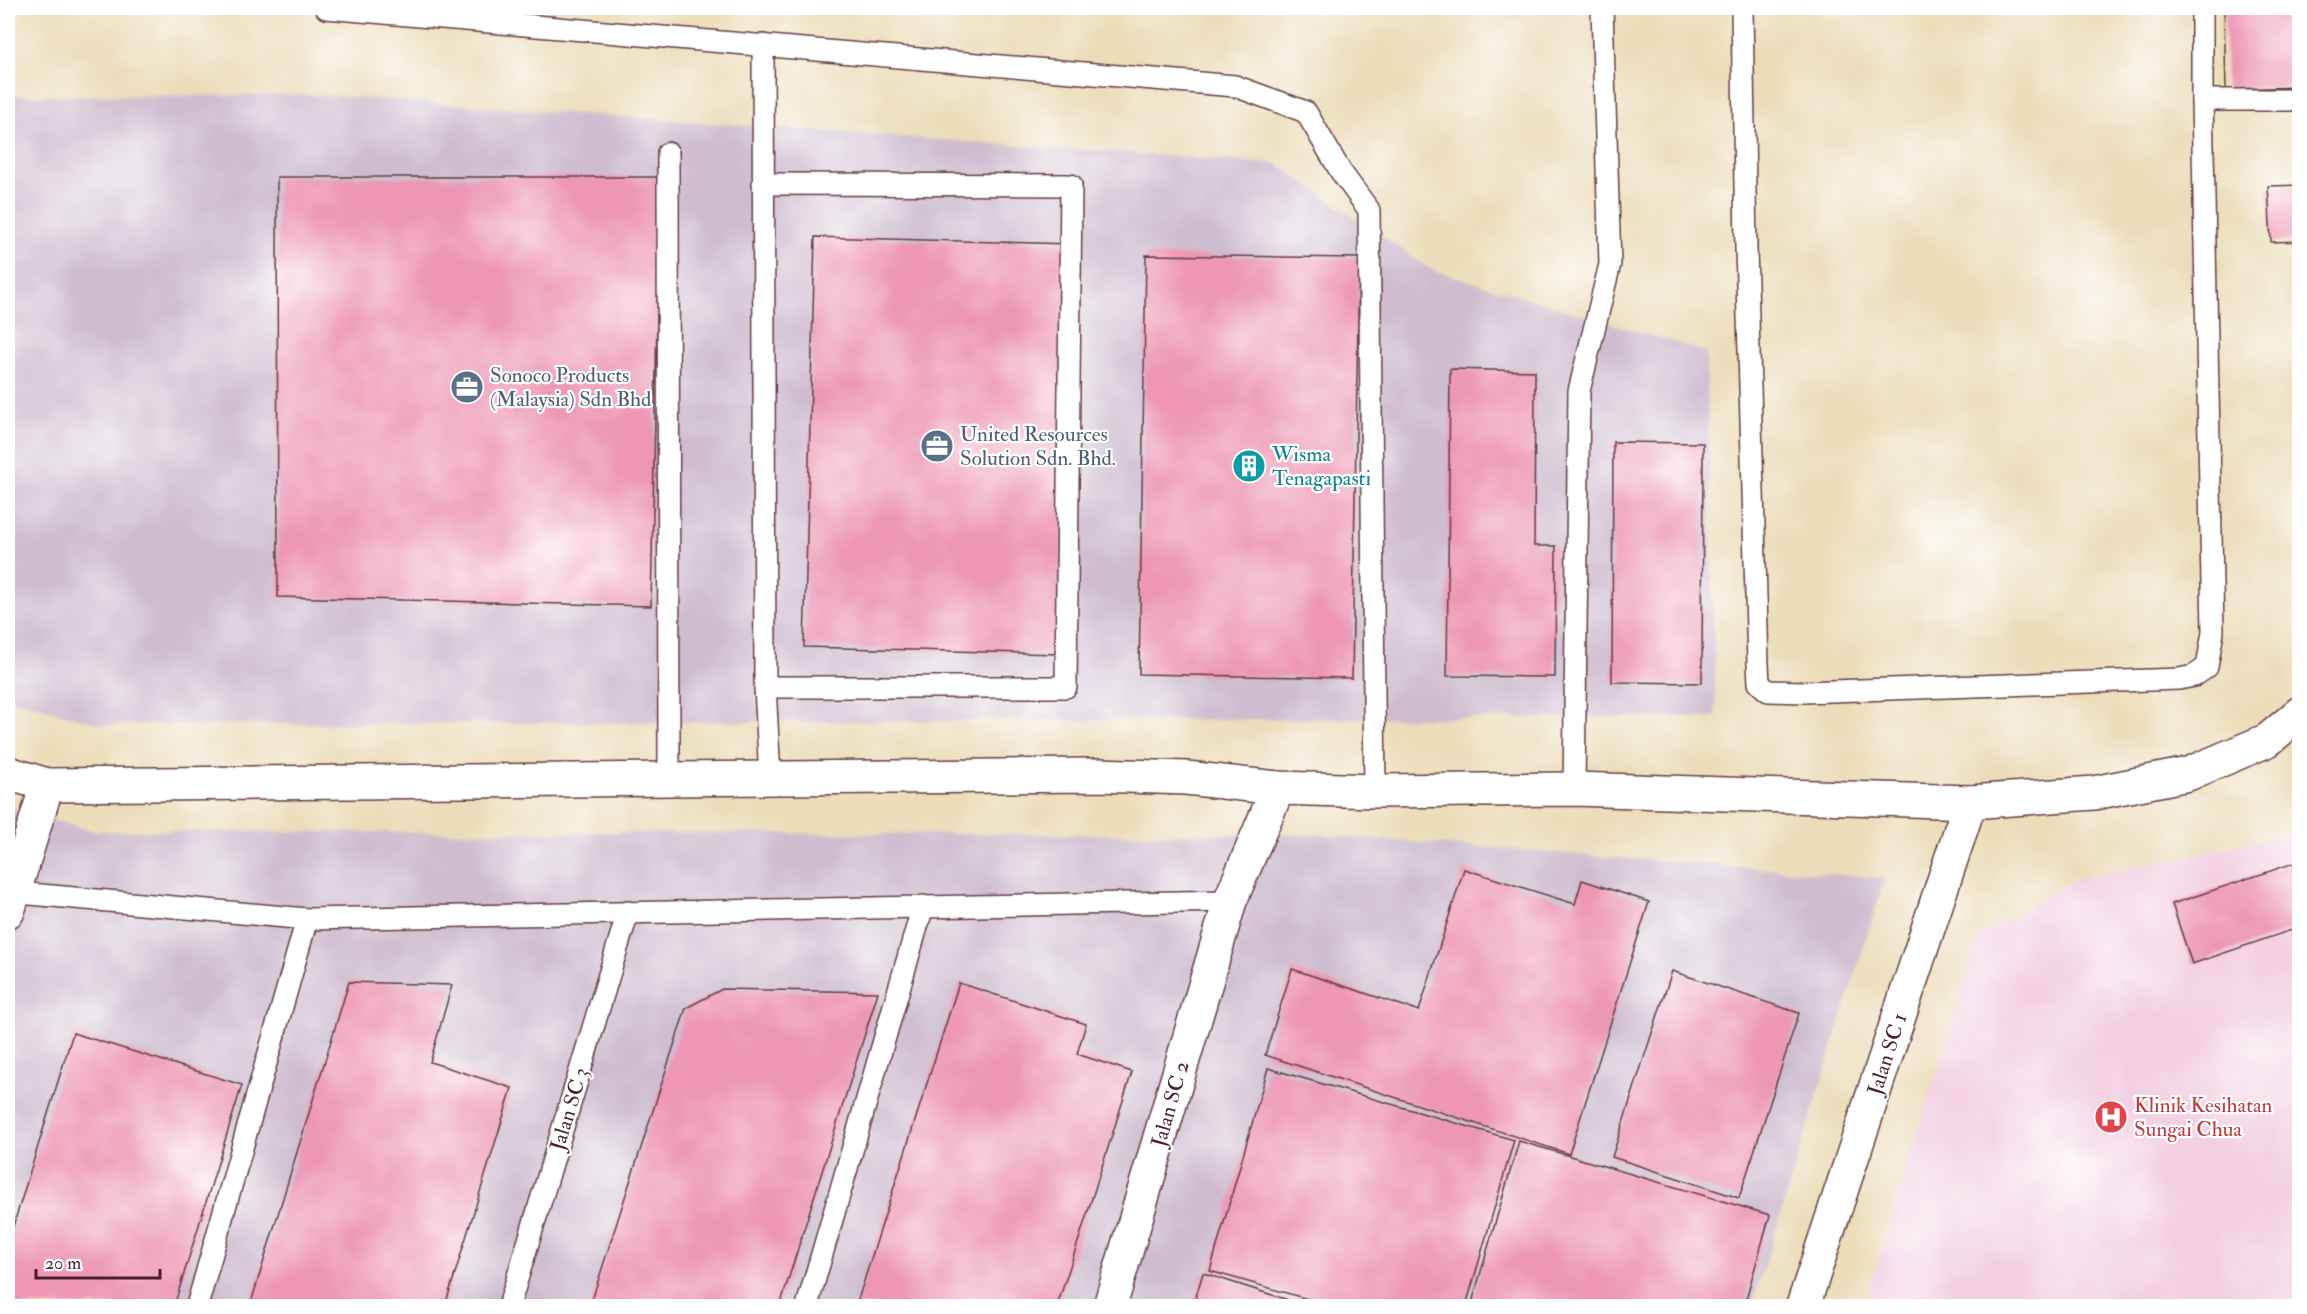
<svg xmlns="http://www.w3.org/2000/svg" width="2307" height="1314" font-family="'IM FELL Double Pica',serif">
<rect width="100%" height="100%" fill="#fff"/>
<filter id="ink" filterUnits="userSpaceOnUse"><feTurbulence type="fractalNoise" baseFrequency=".0167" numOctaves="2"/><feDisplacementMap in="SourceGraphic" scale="12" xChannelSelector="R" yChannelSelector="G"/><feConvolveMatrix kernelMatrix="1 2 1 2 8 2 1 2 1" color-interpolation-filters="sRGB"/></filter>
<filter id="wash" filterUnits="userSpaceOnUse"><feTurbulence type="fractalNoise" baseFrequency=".008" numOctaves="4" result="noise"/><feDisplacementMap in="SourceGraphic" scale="24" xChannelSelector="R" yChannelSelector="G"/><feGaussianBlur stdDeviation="1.35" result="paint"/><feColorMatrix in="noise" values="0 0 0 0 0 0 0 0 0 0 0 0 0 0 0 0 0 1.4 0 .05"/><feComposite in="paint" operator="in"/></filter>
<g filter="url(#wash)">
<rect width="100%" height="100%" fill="#ecddba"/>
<polygon fill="#f2cfe1" points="2299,833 2300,1298 2297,1306 1864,1306 1979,936 2077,878"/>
<g fill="#cfbdcf">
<polygon points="319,95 1277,164 1430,269 1706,352 1716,717 102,725 8,698 8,96"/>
<polygon points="8,808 93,831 1318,835 1885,878 1752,1306 8,1306"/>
</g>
<g id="blocks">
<g fill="#ed97b4">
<polygon points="2224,8 2300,8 2300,87 2226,89"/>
<polygon points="277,177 660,177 651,606 278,597"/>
<polygon points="2300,185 2300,241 2271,242 2268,186"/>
<polygon points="815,237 1071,244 1059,654 804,647"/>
<polygon points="1146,255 1359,258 1352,678 1139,674"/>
<polygon points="1450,369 1535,371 1534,546 1556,546 1555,677 1447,676"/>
<polygon points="1613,442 1703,443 1702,683 1612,682"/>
<polygon points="2300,861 2300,927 2192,964 2172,904"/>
<polygon points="1464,869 1575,904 1582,880 1649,902 1569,1154 1265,1055 1292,969 1419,1011"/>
<polygon points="1672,971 1799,1013 1739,1198 1612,1157"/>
<polygon points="349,982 452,985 430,1062 512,1088 445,1306 250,1306"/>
<polygon points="959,983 1086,1024 1077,1054 1132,1072 1081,1233 1057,1306 856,1306"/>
<polygon points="722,989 878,992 780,1306 590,1306 686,1008"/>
<polygon points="73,1033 242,1085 174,1306 8,1306 8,1243"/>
<polygon points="1268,1068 1514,1140 1466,1306 1332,1306 1210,1271"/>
<polygon points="1519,1141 1770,1215 1744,1306 1471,1306"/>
<polygon points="1203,1273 1307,1306 1193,1306"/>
</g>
</g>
</g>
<g filter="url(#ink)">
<use href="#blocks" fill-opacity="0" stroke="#623c40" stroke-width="1.5"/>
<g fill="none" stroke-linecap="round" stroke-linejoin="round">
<defs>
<g id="lane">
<polyline points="326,8 1235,86 1306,112 1341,172 1369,210 1375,791"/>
<polyline points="1742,8 1746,248 1758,664 1759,683 1768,691 1803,692 2179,679 2194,676 2207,667 2213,632 2202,100"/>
<polyline points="2202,8 2202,100 2300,100"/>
<polyline points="763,45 765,687 770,777"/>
<polyline points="668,153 669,778"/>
<polyline points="763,184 1071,185 1066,687 765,687"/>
<polyline points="1574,789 1579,391 1610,264 1602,8"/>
<polyline points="8,892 307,919 1230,901"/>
<polyline points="197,1306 307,919"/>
<polyline points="509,1306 628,912"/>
<polyline points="807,1306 923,906"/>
</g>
<g id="street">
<polyline points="8,773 47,785 1098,775 1186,778 1278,788 1375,791 1574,789 1970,802 2094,793 2188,774 2268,740 2300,713"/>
<polyline points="8,911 47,785"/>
<polyline points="1110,1306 1230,901 1278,788"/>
<polyline points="1803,1306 1970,802"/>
</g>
</defs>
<use href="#lane" stroke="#623c40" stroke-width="24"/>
<use href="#street" stroke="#623c40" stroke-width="36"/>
<use href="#lane" stroke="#fff" stroke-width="21"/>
<use href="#street" stroke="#fff" stroke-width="33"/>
</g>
</g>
<defs>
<symbol id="office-disc" viewBox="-11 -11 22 22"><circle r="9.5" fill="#5c6f8a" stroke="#fff"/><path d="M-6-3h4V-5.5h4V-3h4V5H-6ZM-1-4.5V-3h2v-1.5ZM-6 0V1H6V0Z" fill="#fff"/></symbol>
<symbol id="building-disc" viewBox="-11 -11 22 22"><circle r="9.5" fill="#0f9aa8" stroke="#fff"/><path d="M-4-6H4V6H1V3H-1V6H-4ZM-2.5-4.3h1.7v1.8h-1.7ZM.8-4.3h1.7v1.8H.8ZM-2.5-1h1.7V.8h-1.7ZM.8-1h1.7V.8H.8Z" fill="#fff"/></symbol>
<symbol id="hospital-disc" viewBox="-11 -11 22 22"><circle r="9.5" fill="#e0444e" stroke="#fff"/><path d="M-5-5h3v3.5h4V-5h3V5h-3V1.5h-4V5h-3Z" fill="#fff"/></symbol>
</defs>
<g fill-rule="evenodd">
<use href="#office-disc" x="448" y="368" width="38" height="38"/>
<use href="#office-disc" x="918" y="427" width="38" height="38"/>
<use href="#building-disc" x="1230" y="447" width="38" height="38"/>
<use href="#hospital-disc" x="2092" y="1098" width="38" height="38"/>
</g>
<g text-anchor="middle" stroke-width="4.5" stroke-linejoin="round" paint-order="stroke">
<g font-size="21" fill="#4e5e75" stroke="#fff" text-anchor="start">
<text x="490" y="382">Sonoco Products<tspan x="490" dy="24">(Malaysia) Sdn Bhd</tspan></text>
<text x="960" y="441">United Resources<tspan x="960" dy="24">Solution Sdn. Bhd.</tspan></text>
</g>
<g font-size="21" fill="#0d838f" stroke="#fff" text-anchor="start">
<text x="1272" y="461">Wisma<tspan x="1272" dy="24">Tenagapasti</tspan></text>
</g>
<g font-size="21" fill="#4a1f2b" stroke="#fff">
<text transform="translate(1887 1054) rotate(-72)" y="7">Jalan SC 1</text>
<text transform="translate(1170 1104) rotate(-74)" y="7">Jalan SC 2</text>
<text transform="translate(569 1109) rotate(-73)" y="7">Jalan SC 3</text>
</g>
<g font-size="21" fill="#be3a42" stroke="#fff" text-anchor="start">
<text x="2134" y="1112">Klinik Kesihatan<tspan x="2134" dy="24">Sungai Chua</tspan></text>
</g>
</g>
<rect width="2307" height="1314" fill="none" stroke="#fff" stroke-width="30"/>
<path d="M36 1269v9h124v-9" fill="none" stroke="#4a1f2b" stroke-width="3"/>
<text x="45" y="1269" font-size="18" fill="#4a1f2b" stroke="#ffffff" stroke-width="4.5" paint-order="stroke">20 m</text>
</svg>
